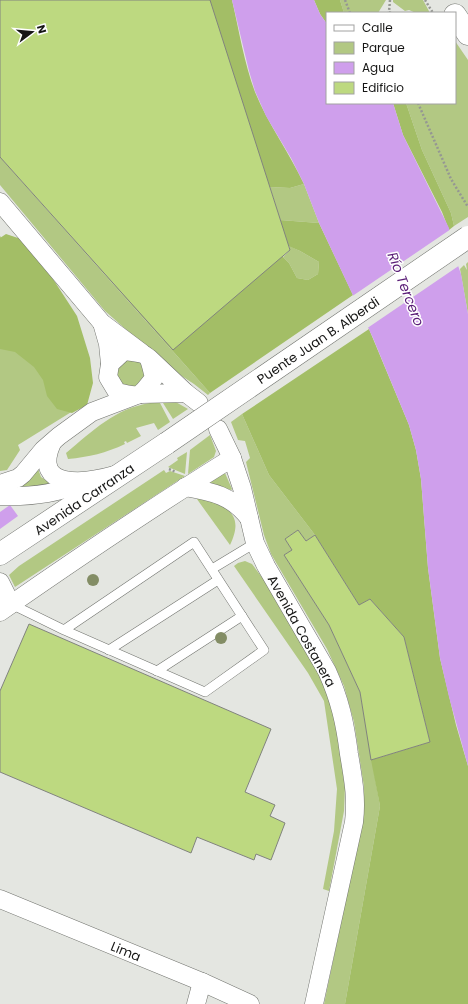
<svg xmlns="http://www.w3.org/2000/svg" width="468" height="1004" font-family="Poppins,sans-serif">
<rect width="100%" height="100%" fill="#e4e6e1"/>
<g fill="#b2c883">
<polygon points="340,0 386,0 378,13 344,13"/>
<polygon points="393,0 423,0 430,13 416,13 409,10 405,11 393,2"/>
<polygon points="455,41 468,60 468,217 454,226 451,213 422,150 406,103 455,103"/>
<polygon points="0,157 210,393 208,395 194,384 171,369 105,311 0,185"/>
<polygon points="304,184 319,223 280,220 270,187 290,188"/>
<polygon points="0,236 50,293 81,406 18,445 20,450 7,470 0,471"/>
<polygon points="289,246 300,251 319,262 318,274 308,280 297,278 289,263 283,257 290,250"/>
<polygon points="468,262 468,314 460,269 464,265 467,270 466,264"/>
<polygon points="127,356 141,358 148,369 135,391 122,389 114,378 116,364"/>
<polygon points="164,398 174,401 188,409 173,419 163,403"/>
<path d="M150 403H160L170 422 158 430 154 423 136 428 141 436 127 443 126 441 124 442 125 444C106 453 89 457 68 459L66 453C94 430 114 409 150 403Z"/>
<polygon points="242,414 269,475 315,535 306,541 298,530 285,539 292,550 284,555 329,625 360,692 380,806 345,1004 324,1004 363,818 364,787 354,722 344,686 327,649 271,554 264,535 246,462 250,458 245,441 238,440 231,422"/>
<polygon points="210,435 216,451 214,457 188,474 190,450"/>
<polygon points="187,452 185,474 168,467 178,460 177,458"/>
<polygon points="37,466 41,477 53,485 3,489"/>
<polygon points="164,470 166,473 170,471 185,476 15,587 9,575 19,566"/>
<polygon points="225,473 232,489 231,490 207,484"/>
<path d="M200 494C224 507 246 512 230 545L194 495Z"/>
<polygon points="245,561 252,564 267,584 321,676 334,707 345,788 344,811 329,891 323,889 334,831 337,789 324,701 308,673 234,566 238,563"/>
</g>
<g fill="#a3be66">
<path d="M175 0H232C239 30 244 63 255 92 268 124 289 152 304 184L290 188 270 187 268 242 289 263 297 278 308 280 318 274 319 262 300 251 286 245 280 220 319 223 353 295 210 393 52 215Z"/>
<polygon points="314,0 340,0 344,13 327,13 327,24 320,14"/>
<polygon points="393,103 406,103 422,150 451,213 454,226 449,230 442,212 403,135"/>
<polygon points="6,234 21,239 53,279 77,316 90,358 93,383 87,405 72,413 57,409 47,396 43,380 34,367 15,352 0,349 0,238"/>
<polygon points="369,329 409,425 416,450 421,479 428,568 440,658 456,725 468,766 468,1004 345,1004 380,806 371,760 430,742 404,637 370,599 359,605 315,535 269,475 242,414"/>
</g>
<g fill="#cf9fec">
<polygon points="232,0 314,0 320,14 327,24 327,103 393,103 403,135 449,228 451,246 461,274 468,314 468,766 449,697 440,658 428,568 421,479 416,450 409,425 373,338 319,223 304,184 291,158 266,116 255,91 249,71"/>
<polygon points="10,505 18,516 0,529 0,512"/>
</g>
<polygon fill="#e4e6e1" points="451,229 453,245 460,265 366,329 351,297"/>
<g fill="#bdd980" stroke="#81837e">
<polygon points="0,0 210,0 290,250 173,350 0,157"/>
<polygon points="298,530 306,541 315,535 359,605 370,599 404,637 430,742 371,760 360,692 329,625 284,555 292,550 285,539"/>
<polygon points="29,624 271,729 245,792 275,805 270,816 285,823 271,860 256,854 254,860 197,837 191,853 0,772 0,691"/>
</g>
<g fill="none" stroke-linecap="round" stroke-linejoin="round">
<defs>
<g id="lane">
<polyline points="212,569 255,543"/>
<polyline points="11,604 64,630 205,692 264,650 194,542 64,630"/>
<polyline points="109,650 218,580"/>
<polyline points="157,671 242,616"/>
</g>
<g id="street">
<polyline points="0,202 102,323 142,353"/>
<polyline points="102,323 108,344 110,364"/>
<path d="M124 351C150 354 148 353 154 378 139 397 141 398 117 392L108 377 110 364Z"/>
<polyline points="186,393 199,403"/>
<polyline points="141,394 186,393 149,358"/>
<path d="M218 429 232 458 242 488 255 543 266 566 327 671C340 700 345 723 349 754 353 778 357 798 354 822L314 1004"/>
<path d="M52 443C31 491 87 483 115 475"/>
<polyline points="0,484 18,478 23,474 43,450 59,436 92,412 134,396"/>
<path d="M185 487C213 492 231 495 249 518"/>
<path d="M0 496C26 497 55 494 79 484"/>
<polyline points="0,582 11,604"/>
<path d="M0 612C76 559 153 507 232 458"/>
<polyline points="0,899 202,982 250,1004"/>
<polyline points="196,1004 202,982"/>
</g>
<g id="secondary">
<polyline points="455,15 468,34"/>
<polyline points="0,554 167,443"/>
</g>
</defs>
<use href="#lane" stroke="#72746f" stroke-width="10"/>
<use href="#street" stroke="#72746f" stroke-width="19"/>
<use href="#secondary" stroke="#72746f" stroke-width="23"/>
<g stroke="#959793" stroke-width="2.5" stroke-dasharray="2 2" stroke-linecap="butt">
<polyline points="345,0 350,13"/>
<polyline points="390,0 389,12 391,13"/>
<polyline points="425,0 433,13"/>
<polyline points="418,103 451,179 468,207"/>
<polyline points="169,469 176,472"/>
</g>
<use href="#lane" stroke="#fff" stroke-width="9"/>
<use href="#street" stroke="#fff" stroke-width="18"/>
<use href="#secondary" stroke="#fff" stroke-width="22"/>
<defs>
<polyline id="secondary-bridge" points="167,443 468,237"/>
</defs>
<use href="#secondary-bridge" stroke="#72746f" stroke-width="23" stroke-linecap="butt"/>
<use href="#secondary-bridge" stroke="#fff" stroke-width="22"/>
</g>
<g fill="#838d65">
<circle cx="93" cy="580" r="6"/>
<circle cx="221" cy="638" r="6"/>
</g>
<g text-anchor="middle" stroke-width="3" stroke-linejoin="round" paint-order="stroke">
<g font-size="13" fill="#161615" stroke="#fff">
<text transform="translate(318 340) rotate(-34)" y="5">Puente Juan B. Alberdi</text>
<text transform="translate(84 499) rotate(-34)" y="5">Avenida Carranza</text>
<text transform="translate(302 631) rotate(61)" y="5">Avenida Costanera</text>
<text transform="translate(126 951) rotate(22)" y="5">Lima</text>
</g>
<g font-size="14" font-style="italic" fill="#5a1d77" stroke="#fff">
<text transform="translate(406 289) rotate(69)" y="5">Río Tercero</text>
</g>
</g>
<rect x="326" y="12" width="130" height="92" fill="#ffffff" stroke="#a2a2a1"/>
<rect x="334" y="25" width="20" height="6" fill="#ffffff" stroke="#a2a2a1"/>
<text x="362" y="32" font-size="12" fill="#161615">Calle</text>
<rect x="334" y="42" width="20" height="12" fill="#b2c883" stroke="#a2a2a1"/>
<text x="362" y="52" font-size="12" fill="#161615">Parque</text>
<rect x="334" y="62" width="20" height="12" fill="#cf9fec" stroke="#a2a2a1"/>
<text x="362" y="72" font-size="12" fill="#161615">Agua</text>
<rect x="334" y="82" width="20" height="12" fill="#bdd980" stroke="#a2a2a1"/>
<text x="362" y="92" font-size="12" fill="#161615">Edificio</text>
<g transform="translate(32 32) rotate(74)" stroke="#ffffff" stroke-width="3" paint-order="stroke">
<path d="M0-3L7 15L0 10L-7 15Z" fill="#161615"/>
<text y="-6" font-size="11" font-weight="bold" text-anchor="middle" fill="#161615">N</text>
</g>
</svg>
